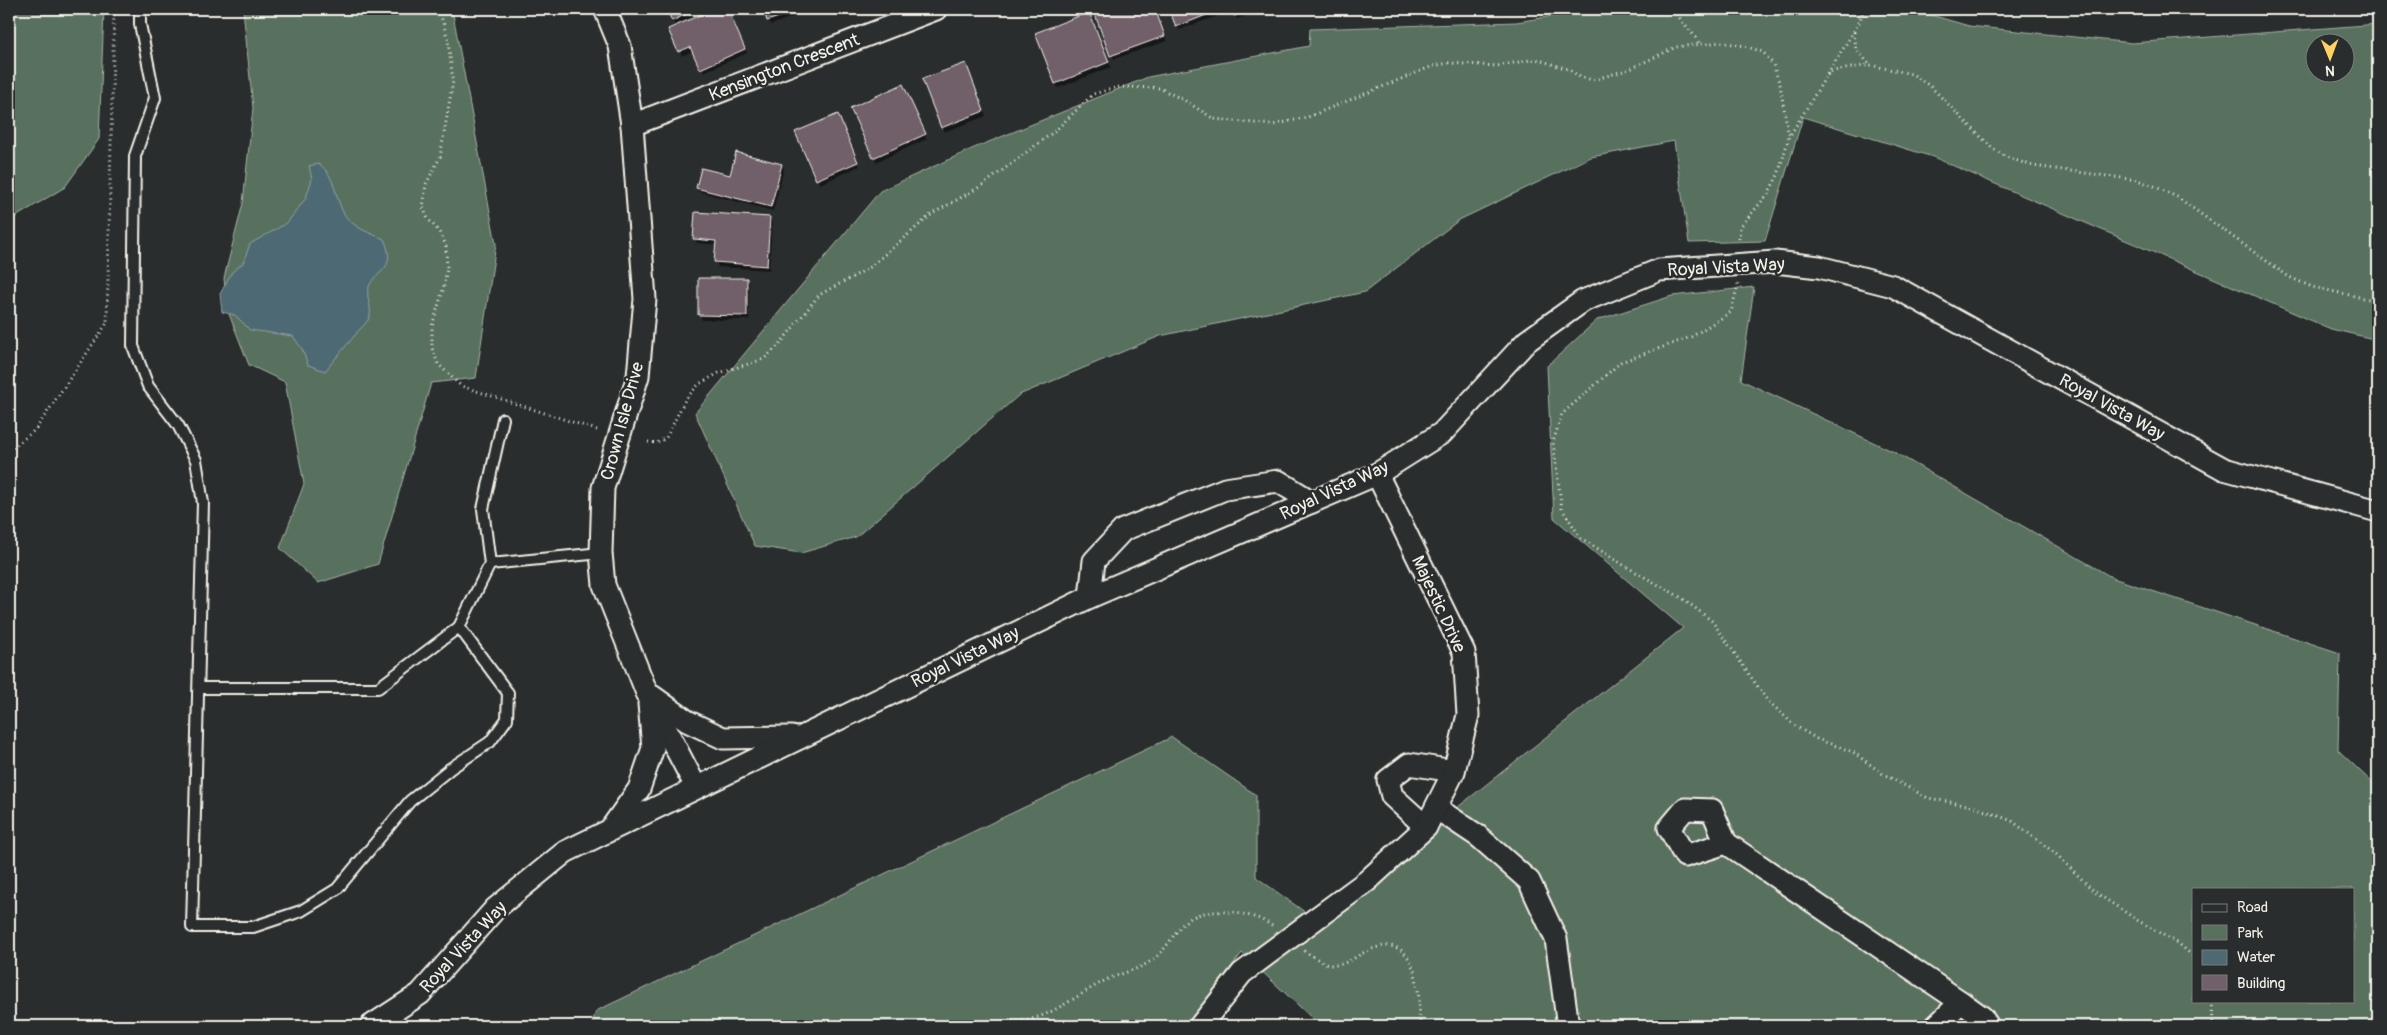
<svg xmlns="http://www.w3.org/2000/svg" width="2387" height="1035" font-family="Pangolin,sans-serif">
<rect width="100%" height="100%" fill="#2a2d2e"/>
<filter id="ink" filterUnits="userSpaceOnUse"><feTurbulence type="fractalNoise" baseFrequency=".02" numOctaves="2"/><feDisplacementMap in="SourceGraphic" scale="10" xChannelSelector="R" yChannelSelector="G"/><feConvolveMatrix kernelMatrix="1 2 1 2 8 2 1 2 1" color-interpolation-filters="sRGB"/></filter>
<g filter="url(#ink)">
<g fill="#58715f" stroke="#a6b1a4" fill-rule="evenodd">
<polygon points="9,9 104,9 99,139 65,187 9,221"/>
<polygon points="243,9 452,9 496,244 476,378 431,383 378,564 318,583 280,548 304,484 285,382 249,365 227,309 224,278 243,203 253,108"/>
<path d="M1594 9H1910L1969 26 2132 43 2378 24V340L2331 329 1933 157 1803 117 1765 241 1689 243 1674 141 1591 157 1459 220 1365 292 1160 336 1019 395 856 537 801 553 755 546 695 413 880 191 974 148 1148 77 1309 46 1310 29 1517 22ZM2314 42H2344V72H2314Z"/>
<path d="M1754 287 1741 380 1894 452 2113 578 2340 653 2338 750 2378 788V1026H1313V1019L1242 953 1185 1026H591L596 1011 1172 737 1256 795V877L1316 920 1683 628 1554 518 1547 366 1597 320 1672 296ZM2193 889H2353V1001H2193Z"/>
</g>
<path fill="#4e6973" stroke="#909fa2" d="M318 164C337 174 334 202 347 218 357 229 370 233 384 239 399 273 372 270 368 290 366 300 374 310 368 320 365 325 358 330 355 335 345 347 335 359 325 371L308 365 302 349 293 336 250 330 235 315 222 312 220 294 232 272 243 263 250 244 287 223 306 198 312 179 309 166Z"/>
<g fill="#0007">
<polygon points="667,9 709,9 675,25"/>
<polygon points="717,9 727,9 747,53 704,72 693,51 682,56 670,30"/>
<polygon points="764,9 792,9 795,16 771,25"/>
<polygon points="1094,9 1118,9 1119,11 1155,9 1167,41 1114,59"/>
<polygon points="1170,9 1218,9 1220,15 1179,30"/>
<polygon points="1232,9 1267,9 1237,19"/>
<polygon points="1091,17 1111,67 1058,88 1056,83"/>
<polygon points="968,69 986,116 944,132 942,127"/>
<polygon points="905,90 927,139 876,162 874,157"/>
<polygon points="840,120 860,166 820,184 817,179"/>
<polygon points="781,165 784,169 773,211 700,192 697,188"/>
<polygon points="770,218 772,223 769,270 718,267 716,262 717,245 697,243 695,239"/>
<polygon points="700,279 747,279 749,283 749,320 702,320 700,315"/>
</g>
<g fill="#71606a" stroke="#f4f1e8">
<polygon points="666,9 697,9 672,21"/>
<polygon points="714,9 728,9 745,49 700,69 690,47 678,52 668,29"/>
<polygon points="763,9 792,9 794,12 767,21"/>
<polygon points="1093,9 1155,9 1165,36 1110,56"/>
<polygon points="1169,9 1218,9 1219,10 1176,27"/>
<polygon points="1231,9 1253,9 1234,16"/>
<polygon points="1089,12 1109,62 1055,84 1035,33"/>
<polygon points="966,63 984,111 941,128 922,79"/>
<polygon points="903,84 926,134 873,158 850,108"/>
<polygon points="838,114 858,162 816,180 795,132"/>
<polygon points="736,152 782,164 771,207 696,188 701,168 730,175"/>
<polygon points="695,212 770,217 767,266 714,262 716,241 693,239"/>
<polygon points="698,278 747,278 747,316 698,315"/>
</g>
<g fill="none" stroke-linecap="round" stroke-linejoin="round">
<defs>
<g id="service">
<polyline points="140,9 140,24 155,98 135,156 133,346 148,386 178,425 196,460 203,503 192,927 253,927 301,911 337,889 410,801 451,768 490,742 507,719 508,693 459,627"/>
<polyline points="490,564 601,553"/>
<polyline points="200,688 378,688 459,627 490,564 483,509 503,419"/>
</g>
<g id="minor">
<polyline points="605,9 620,46 632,125 645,299 638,376 603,488 601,553 604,585 647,693 696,787"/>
<polyline points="632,125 936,9"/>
<polyline points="1090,597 1094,561 1123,530 1225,489 1278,481 1312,502"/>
<polyline points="652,696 687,721 723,738 792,737"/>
<polyline points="1436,808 1478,836 1529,881 1556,939 1568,1026"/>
<polyline points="612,827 639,789 653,748 649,704"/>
<polyline points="1426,827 1392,796 1388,780 1409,764 1454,771"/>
<polyline points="1726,843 1685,856 1669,828 1685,809 1712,810 1726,843 1961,1002 1982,1017 1988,1026"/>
<polyline points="371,1026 420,994 495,909 565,852 1090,597 1377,474 1442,433 1527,341 1583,301 1659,270 1775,262 1819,267 1893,286 2224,469 2378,511"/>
<polyline points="1200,1026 1242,973 1367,881 1426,827 1454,771 1468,715 1464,652 1377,474"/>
<polyline points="1936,1026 1961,1002"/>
</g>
</defs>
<use href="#service" stroke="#f4f1e8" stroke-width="14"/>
<use href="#minor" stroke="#f4f1e8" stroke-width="25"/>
<g stroke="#f4f1e8" stroke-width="3" stroke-dasharray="1 4" stroke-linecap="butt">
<polyline points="439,9 448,40 453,81 440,157 426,184 423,207 428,219 438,230 446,245 447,268 443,290 432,326 432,348 438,364 461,386 600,431"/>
<path d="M1675 9C1680 23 1692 30 1699 43"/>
<polyline points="1854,32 1856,49 1870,65"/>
<polyline points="1827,75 1833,71 1870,65 1912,74 1930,86 1992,148 2006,157 2033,166 2137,180 2154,186 2177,197 2289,277 2312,287 2378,301"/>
<polyline points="1739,239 1740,227 1768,194 1778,175 1789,137 1860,21 1863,9"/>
<polyline points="1738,284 1731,312 1691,337 1621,362 1562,414 1553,442 1562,509 1581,538 1625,566 1682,598 1712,621 1767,700 1794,725 1817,739 1853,752 1883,774 1928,798 1972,806 2012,821 2056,854 2095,892 2137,920 2179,944 2193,956"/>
<polyline points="648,442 657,443 666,438 685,400 699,384 719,373 764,359 779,345 819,295 869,268 932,214 983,185 1056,130 1093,94 1119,87 1159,88 1184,100 1214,119 1273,125 1308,117 1433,66 1449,63 1497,66 1536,59 1568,69 1580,77 1593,80 1630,69 1676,47 1721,42 1745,46 1763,52 1773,64 1780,85 1789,137"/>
<polyline points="9,451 36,429 107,323 114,9"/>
<path d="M1304 951C1313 956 1322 963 1332 965 1345 966 1356 956 1367 951 1420 927 1419 994 1420 1026"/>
<polyline points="2212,1001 2213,1026"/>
<path d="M993 1026C1011 1023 1031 1021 1048 1013 1069 1003 1088 989 1108 979 1125 972 1142 969 1156 957 1171 945 1177 923 1195 916 1215 907 1256 913 1272 926"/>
</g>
<use href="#service" stroke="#2a2d2e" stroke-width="10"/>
<use href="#minor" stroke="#2a2d2e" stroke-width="21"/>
</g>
</g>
<g text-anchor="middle" stroke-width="5" stroke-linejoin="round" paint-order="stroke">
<g font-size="18" fill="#f4f1e8" stroke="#2a2d2e">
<text transform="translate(784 67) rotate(-21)" y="6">Kensington Crescent</text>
<text transform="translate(1726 267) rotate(-3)" y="6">Royal Vista Way</text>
<text transform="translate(2112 407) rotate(29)" y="6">Royal Vista Way</text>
<text transform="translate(622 421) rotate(-75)" y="6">Crown Isle Drive</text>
<text transform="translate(1334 490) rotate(-25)" y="6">Royal Vista Way</text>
<text transform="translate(1439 604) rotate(65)" y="6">Majestic Drive</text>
<text transform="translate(965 657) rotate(-26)" y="6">Royal Vista Way</text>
<text transform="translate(463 947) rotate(-47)" y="6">Royal Vista Way</text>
</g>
</g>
<rect width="2387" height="1035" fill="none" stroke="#2a2d2e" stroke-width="30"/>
<rect x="15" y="15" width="2357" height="1005" fill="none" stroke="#f4f1e8" stroke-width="2" filter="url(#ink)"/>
<rect x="2192" y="888" width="162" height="115" fill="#2a2d2e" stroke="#7b7b78"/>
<rect x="2202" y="904" width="25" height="8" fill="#2a2d2e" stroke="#7b7b78"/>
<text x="2237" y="912" font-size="15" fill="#f4f1e8">Road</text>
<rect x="2202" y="925" width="25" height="15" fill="#58715f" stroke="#7b7b78"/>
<text x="2237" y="938" font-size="15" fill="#f4f1e8">Park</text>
<rect x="2202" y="950" width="25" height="15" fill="#4e6973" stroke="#7b7b78"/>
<text x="2237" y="962" font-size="15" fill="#f4f1e8">Water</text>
<rect x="2202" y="975" width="25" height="15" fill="#71606a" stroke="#7b7b78"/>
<text x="2237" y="988" font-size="15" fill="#f4f1e8">Building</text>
<g transform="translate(2330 58) rotate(179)"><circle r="24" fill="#2a2d2e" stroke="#7b7b78"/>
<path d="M0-4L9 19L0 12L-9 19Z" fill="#ffd166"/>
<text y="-8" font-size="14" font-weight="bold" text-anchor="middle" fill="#f4f1e8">N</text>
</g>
</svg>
